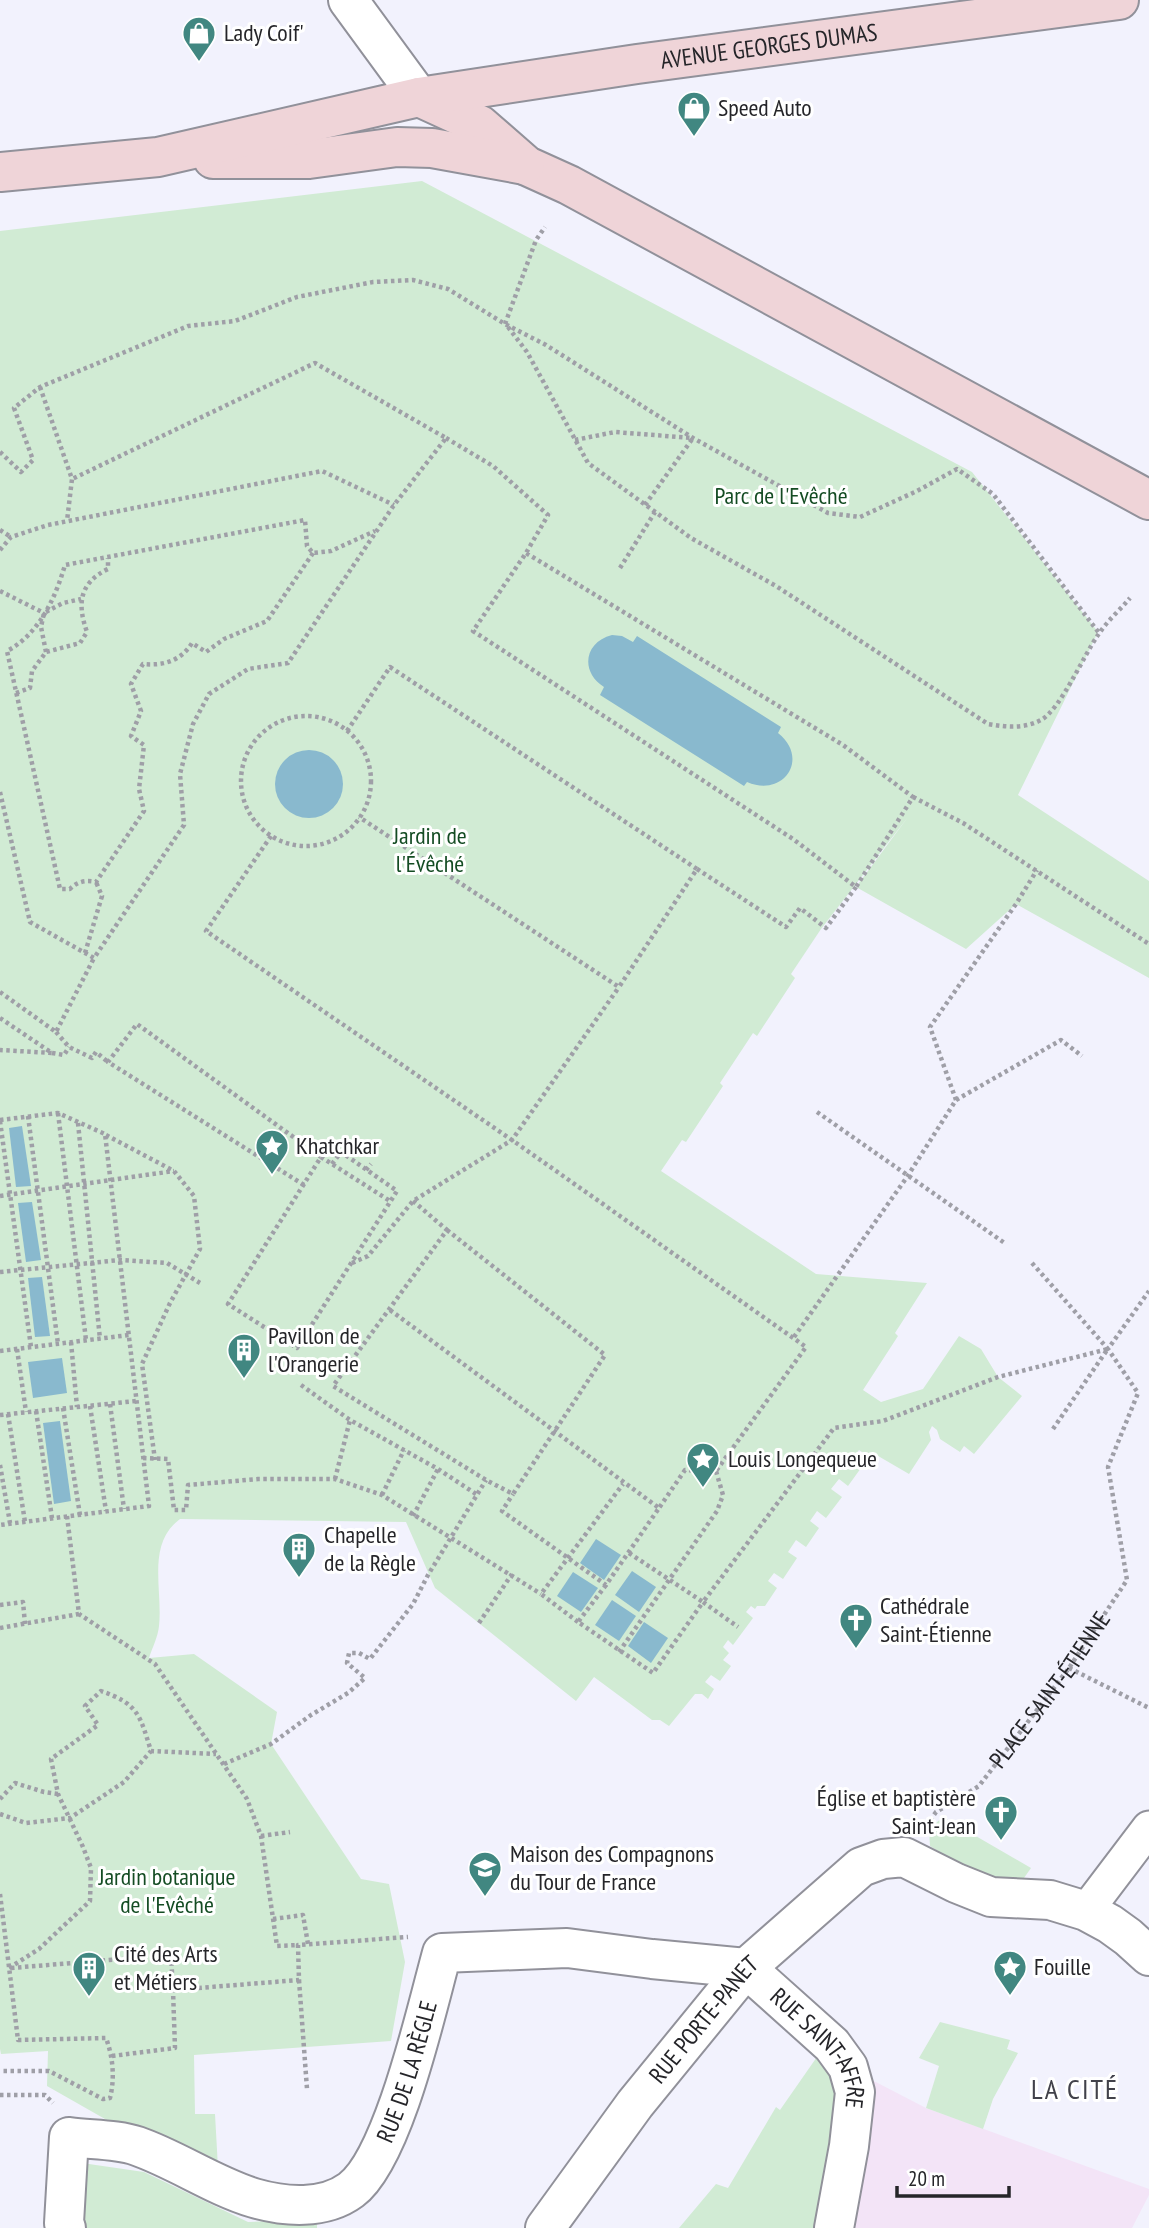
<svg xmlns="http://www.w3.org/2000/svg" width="1149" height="2228" font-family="'PT Sans Narrow',sans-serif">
<rect width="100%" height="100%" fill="#f2f2fd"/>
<polygon fill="#f3e4f7" points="870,2079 926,2108 1149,2189 1149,2195 1132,2228 847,2228"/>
<g fill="#d1ebd4">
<path d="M422 181 972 472 1098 632 1018 795 1149 881V978L1016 904 966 949 856 887 908 817 821 929 791 974 795 978 757 1036 753 1033 720 1083 723 1086 686 1142 682 1140 661 1171 816 1274 927 1283 895 1333 898 1336 863 1390 881 1402 923 1389 959 1336 981 1349 998 1377 1022 1396 974 1454 964 1446 960 1452 940 1439 937 1430 932 1426 929 1432 931 1440 909 1474 873 1453 869 1457 859 1450 851 1460 861 1468 848 1486 839 1479 831 1489 842 1497 826 1518 817 1511 810 1521 819 1528 806 1547 796 1540 788 1552 797 1558 783 1579 774 1573 768 1581 777 1588 765 1606H757L755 1609 751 1606 746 1612 753 1618 733 1645 728 1640 723 1647 729 1653 723 1660 731 1666 720 1681 711 1675 705 1682 714 1689 708 1699 702 1694H695L669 1726 660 1720H652L594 1677 576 1701 435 1588 406 1522 180 1519C146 1544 163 1590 159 1626 158 1637 152 1648 149 1658L194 1654 277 1712 271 1744 361 1879 389 1884 405 1962 391 2041 194 2055 195 2114H215L218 2168 112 2123 47 2086 48 2051 1 2054 0 2049V231Z"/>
<polygon points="943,1817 1031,1868 1024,1878 997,1878 954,1861 930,1846 929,1829"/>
<polygon points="940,2022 1010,2040 1007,2049 1018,2053 993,2099 983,2129 926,2108 939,2066 919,2058"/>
<polygon points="819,2054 837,2083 839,2105 817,2228 679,2228 716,2184 728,2188 776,2107 780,2110"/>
<polygon points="82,2163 144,2172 248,2222 317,2219 317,2228 77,2228"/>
</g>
<g fill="#89b9ce">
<path d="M612 635 622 636 633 642 637 636 781 727 778 733C810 758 784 798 747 782L744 786 600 695 604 687C580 672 584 642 612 635Z"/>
<circle cx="309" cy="784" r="34"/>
<polygon points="22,1126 31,1186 16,1187 9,1128"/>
<polygon points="32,1202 41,1260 26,1262 18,1203"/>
<polygon points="42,1277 50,1336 35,1337 28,1278"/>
<polygon points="62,1358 67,1393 33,1398 28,1362"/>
<polygon points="60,1421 71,1501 54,1504 43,1423"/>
<polygon points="596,1539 621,1555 604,1580 580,1563"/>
<polygon points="632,1571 656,1587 639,1612 615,1595"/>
<polygon points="573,1572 598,1588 581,1612 557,1596"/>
<polygon points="612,1600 636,1616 619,1641 595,1625"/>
<polygon points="644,1622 668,1638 651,1663 628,1646"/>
</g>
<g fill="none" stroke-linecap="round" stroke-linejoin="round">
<defs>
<polyline id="pedestrian" points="1086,1911 1149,1828"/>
<g id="minor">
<polyline points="348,0 419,97"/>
<path id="s2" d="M66 2228 64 2223 69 2137C90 2140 117 2139 137 2146 177 2160 214 2186 254 2198 285 2207 324 2210 351 2190 394 2158 427 2007 442 1953L567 1948 652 1959 746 1968 832 2045 848 2067 855 2092 849 2146 834 2228"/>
<path id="s3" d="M545 2228 635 2104 746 1968 861 1867 883 1859 904 1857 956 1883 991 1897 1050 1900 1086 1911 1110 1924 1128 1937 1149 1956"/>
</g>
<g id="secondary">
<polyline points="419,97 480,125 527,166 569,185 1149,500"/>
<polyline points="213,159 309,159 397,147 432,148 525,165"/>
<path id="s4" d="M0 172 158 157 419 97 637 64 1119 0"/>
</g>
</defs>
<use href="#pedestrian" stroke="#91919a" stroke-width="37"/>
<use href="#minor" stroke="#91919a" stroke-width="42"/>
<use href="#secondary" stroke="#91919a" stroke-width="42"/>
<g stroke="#9f9fa7" stroke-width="4.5" stroke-dasharray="3.5 3.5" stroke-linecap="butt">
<polyline points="505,324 536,240 545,227"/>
<path d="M508 327 527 352 588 463 691 538 776 586 988 724C1006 727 1024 729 1041 720 1060 710 1084 655 1098 635 1107 621 1120 610 1130 598"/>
<polyline points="40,387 72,479 67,521"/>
<polyline points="446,438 493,466 548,515 526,553 473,631 793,839 856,887 913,797 843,745 526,553"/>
<polyline points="575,440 615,432 692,438"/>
<polyline points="0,452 21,472 33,460 14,408 40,387 188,326 235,321 297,297 373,282 413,280 448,289 505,324 546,345 693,438 828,513 860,517 917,491 957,469 993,494 1099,633"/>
<polyline points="645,505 693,438"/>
<polyline points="0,530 11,537"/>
<polyline points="0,550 11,537 48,525 322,471 394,505"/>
<path d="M313 553 267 621 224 639 206 652 192 643C181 661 163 666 143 664L131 684 141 711 131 736 144 745 139 789 144 811 96 882C86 880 78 881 70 889H60L7 651C39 634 55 599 65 565L305 520 307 546 313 553 331 551 375 531"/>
<polyline points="620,568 655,512"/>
<polyline points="0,591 44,613"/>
<polyline points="46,652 41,627 44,613 63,603 81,599"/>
<path d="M16 693 30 688 32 671 46 652 80 643 87 632C77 604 79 583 108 569V558"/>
<circle cx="306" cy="781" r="65"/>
<polyline points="347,731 390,667 697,869 619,987 359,817"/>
<polyline points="0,792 30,922 94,958 184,825 180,774 193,724 209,694 248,669 288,663 394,505 446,438 315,363 72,479"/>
<polyline points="913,797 963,823 1149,944"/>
<polyline points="271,836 206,931 512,1140 806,1347 716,1471 685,1470 659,1508"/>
<polyline points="697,869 786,927 800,908 826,928 856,887"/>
<polyline points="85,953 102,896 96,882"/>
<polyline points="0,992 56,1032 94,958"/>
<polyline points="0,1018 52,1053 0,1050"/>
<polyline points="56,1032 69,1047 92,1058 96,1052 108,1062"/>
<polyline points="52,1053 64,1055 69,1047"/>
<polyline points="956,1100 1061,1040 1082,1056"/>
<polyline points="817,1112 1006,1244"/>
<polyline points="58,1113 86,1340"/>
<polyline points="28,1116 58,1344"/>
<polyline points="0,1120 58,1113 105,1134 149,1506 0,1525"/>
<polyline points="0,1121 31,1347"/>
<polyline points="78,1123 100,1339"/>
<polyline points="106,1135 174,1171 194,1196 200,1249 170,1303 142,1364 155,1460"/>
<path d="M332 1164 341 1152 397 1191C364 1243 330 1296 297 1348L228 1304 321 1157 390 1201"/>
<polyline points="366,1170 371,1164"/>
<polyline points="304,1185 108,1062 137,1024 321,1157"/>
<polyline points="0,1196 174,1171"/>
<polyline points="413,1201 447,1230"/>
<polygon points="447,1230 605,1355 513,1494 486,1480 333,1386"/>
<polyline points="352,1263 368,1256 413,1201 512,1140 619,987"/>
<polyline points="1032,1263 1108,1349"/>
<polyline points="0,1272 120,1260 167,1263 200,1283"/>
<polyline points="390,1310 659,1508 606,1585 502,1511 513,1494"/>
<polyline points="794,1337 907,1177 956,1100 930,1027 1016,904 1037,870"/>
<polyline points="71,1342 77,1407"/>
<polyline points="17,1349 26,1412"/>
<polyline points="0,1351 129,1335"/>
<polyline points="301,1385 350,1420 438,1469 476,1494"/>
<polyline points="110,1404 124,1509"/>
<polyline points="90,1406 106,1511"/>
<polyline points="63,1408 80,1515"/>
<polyline points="36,1411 52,1518"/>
<polyline points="8,1414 25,1522"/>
<polyline points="0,1415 136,1401"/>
<polyline points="1053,1429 1107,1350"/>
<polyline points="143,1458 168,1459 174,1510 186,1510 188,1485 258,1479 335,1479 382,1495 541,1594"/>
<polyline points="0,1465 10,1523"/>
<polyline points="335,1479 350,1420"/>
<polyline points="382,1495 404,1450"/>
<polyline points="67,1516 79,1614 155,1664 247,1799 261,1836 277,1946 298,1945"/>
<polyline points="413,1516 438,1469"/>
<polyline points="629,1553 703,1602 834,1428 883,1421 998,1377 1108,1349"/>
<polyline points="606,1585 578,1622 653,1673 703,1602 738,1627"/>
<polyline points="0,1605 23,1602 25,1624"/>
<polyline points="578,1622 541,1594 623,1484"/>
<polyline points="479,1623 512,1574"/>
<polyline points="0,1628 79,1614"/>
<polyline points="619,1652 717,1511 723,1495 716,1471"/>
<polyline points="1069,1668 1149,1708"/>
<polyline points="224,1764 271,1744 311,1715 348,1693 365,1678 347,1663 349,1653 359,1653 370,1659 413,1604 428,1575 486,1480"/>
<polyline points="0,1799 15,1783 44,1792 58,1794"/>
<polyline points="0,1814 26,1823 70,1818 124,1782 151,1751"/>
<path id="s1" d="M926 1826 936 1812 979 1786 1069 1668 1127 1580 1108 1467 1138 1393 1108 1349 1149 1291"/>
<polyline points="261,1836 290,1832"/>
<path d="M0 1894 18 2040 106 2038C113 2057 115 2078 110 2098L103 2099 49 2071H0"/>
<polyline points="273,1919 303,1915 308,1944"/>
<path d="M9 1968 39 1949 90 1901 91 1868 83 1847 58 1794 51 1759 98 1725 85 1706 101 1691C139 1704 140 1716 151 1751L216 1754"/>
<polyline points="11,1968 171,1955 173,1990"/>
<polyline points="299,1980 307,2089"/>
<polyline points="112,2056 175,2048 173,1990 299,1980 298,1945 408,1937"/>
<polyline points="0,2095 45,2095 53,2103"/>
</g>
<use href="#pedestrian" stroke="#fff" stroke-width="33"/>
<use href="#minor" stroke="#fff" stroke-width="38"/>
<use href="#secondary" stroke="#efd4d8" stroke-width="38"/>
</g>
<defs>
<symbol id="shop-pin" viewBox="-11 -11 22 30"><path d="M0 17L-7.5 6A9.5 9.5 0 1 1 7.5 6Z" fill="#418781" stroke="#fff"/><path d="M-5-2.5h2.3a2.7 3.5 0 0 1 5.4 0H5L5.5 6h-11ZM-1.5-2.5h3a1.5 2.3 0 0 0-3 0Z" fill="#fff"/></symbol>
<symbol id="sight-pin" viewBox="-11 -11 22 30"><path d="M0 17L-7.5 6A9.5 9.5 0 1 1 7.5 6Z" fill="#418781" stroke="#fff"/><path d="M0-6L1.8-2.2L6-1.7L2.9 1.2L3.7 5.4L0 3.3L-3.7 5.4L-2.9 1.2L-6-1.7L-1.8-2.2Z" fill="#fff"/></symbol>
<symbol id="building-pin" viewBox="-11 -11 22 30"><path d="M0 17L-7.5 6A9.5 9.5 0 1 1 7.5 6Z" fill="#418781" stroke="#fff"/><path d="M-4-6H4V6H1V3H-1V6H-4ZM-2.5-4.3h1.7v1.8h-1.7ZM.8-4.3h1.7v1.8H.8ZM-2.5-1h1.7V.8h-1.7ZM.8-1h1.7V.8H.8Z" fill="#fff"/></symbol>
<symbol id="church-pin" viewBox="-11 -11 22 30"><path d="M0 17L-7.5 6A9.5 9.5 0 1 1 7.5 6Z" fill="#418781" stroke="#fff"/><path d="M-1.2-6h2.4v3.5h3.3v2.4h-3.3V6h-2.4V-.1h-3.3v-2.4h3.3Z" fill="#fff"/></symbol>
<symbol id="university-pin" viewBox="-11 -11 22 30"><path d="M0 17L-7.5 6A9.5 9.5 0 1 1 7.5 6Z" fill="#418781" stroke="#fff"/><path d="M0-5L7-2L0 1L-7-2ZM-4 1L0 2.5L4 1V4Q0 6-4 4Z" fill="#fff"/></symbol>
</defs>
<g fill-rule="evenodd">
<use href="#shop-pin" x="180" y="14" width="38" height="52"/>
<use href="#shop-pin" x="675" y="89" width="38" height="52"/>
<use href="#sight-pin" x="253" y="1127" width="38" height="52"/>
<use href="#building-pin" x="225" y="1331" width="38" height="52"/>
<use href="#sight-pin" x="684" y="1440" width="38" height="52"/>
<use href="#building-pin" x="280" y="1530" width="38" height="52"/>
<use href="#church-pin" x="837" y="1601" width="38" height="52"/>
<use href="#church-pin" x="982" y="1793" width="38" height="52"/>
<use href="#university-pin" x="466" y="1849" width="38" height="52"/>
<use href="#sight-pin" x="991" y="1948" width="38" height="52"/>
<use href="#building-pin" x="70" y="1949" width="38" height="52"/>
</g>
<g text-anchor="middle" stroke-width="6" stroke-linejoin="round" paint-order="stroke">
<g font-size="24" fill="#252529" stroke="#fff" text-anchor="start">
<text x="224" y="41">Lady Coif'</text>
<text x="718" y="116">Speed Auto</text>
<text x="296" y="1154">Khatchkar</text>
<text x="268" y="1344">Pavillon de<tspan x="268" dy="28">l'Orangerie</tspan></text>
<text x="728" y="1467">Louis Longequeue</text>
<text x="324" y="1543">Chapelle<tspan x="324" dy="28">de la Règle</tspan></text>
<text x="880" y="1614">Cathédrale<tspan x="880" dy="28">Saint-Étienne</tspan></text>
<text x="976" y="1806" text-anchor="end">Église et baptistère<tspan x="976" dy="28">Saint-Jean</tspan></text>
<text x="510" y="1862">Maison des Compagnons<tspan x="510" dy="28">du Tour de France</tspan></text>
<text x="114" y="1962">Cité des Arts<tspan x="114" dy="28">et Métiers</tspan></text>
<text x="1034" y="1975">Fouille</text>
</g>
<g font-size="24" fill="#252529" stroke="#fff">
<text dy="8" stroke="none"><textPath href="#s4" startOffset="780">AVENUE GEORGES DUMAS</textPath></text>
<text dy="8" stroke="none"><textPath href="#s1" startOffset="187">PLACE SAINT-ÉTIENNE</textPath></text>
<text dy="8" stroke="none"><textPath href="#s3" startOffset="262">RUE PORTE-PANET</textPath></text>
<text dy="8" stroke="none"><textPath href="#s2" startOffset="1062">RUE SAINT-AFFRE</textPath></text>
<text dy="8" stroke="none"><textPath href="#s2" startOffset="522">RUE DE LA RÈGLE</textPath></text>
</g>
<g font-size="24" fill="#144c23" stroke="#fff">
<text x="781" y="504">Parc de l'Evêché</text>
<text x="430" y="844">Jardin de<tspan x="430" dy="28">l'Évêché</tspan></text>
<text x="167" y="1885">Jardin botanique<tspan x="167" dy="28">de l'Evêché</tspan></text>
</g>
<g font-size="28" letter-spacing="2" fill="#41414a" stroke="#fff">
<text x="1075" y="2099">LA CITÉ</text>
</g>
</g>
<path d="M897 2186v10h112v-10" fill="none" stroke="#252529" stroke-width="3.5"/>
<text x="908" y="2186" font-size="21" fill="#252529" stroke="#ffffff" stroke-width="5" paint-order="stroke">20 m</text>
</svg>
